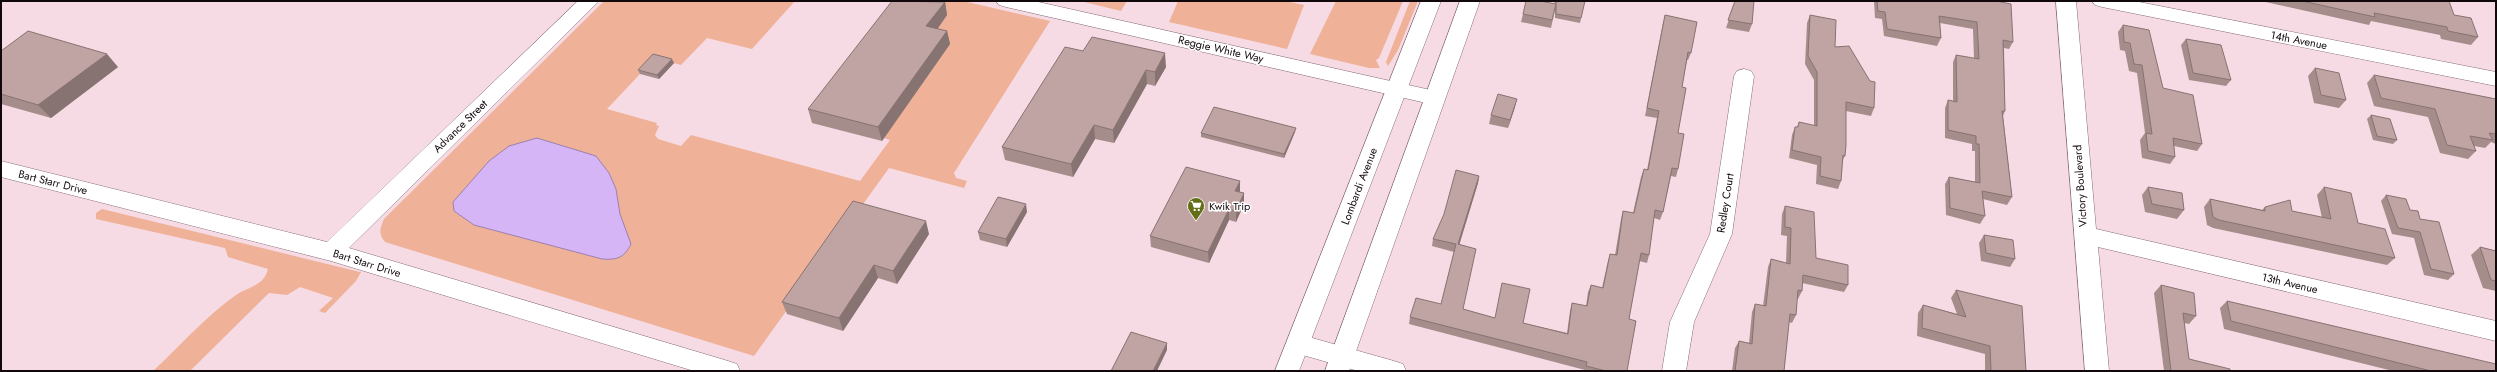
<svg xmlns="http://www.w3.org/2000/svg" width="2497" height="372" font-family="Jost,sans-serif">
<rect width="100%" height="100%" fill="#f7dbe4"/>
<g fill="#efb197">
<path d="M604 1H795L752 49 707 38 681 65 655 58 607 109 657 123 656 125 659 126 655 135 658 139 681 146 691 135 860 181 890 140 884 138 930 40 947 15 897 1H963L1050 21 954 173 956 178 967 181 964 188 889 168 754 356 385 242C378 234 380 228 384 219Z"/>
<polygon points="1080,1 1127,1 1121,11"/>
<polygon points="1178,1 1285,1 1304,5 1287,49 1169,22"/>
<polygon points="1336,1 1403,1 1379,58 1376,60 1380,68 1369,68 1310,54"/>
<polygon points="1410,1 1418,1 1398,50 1388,66 1386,62"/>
<path d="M102 209 360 272H361L356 281 325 313 319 311 333 298 300 287 287 295 269 293 190 371H153C180 346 206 316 236 295 248 287 264 286 268 269L228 257 225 248 96 219V213Z"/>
</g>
<path fill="#d6b5f6" stroke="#9b81b0" d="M537 138 596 156 609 173 616 189 620 214 631 244C624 258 617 260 602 259L474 225 454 211 453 202 489 161 509 146Z"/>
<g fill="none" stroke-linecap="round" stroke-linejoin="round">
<defs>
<g id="minor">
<polygon points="578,1 599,1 349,248 728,361 737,364 740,371 694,371 331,261 1,177 1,161 327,242"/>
<polygon points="996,1 1034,1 1435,91 1442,93 1445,98 1442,103 1435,105 1006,7 999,5"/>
<polygon points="2056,1 2076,1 2096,229 2496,321 2496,341 2098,247 2109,371 2085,371"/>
<polygon points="2092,1 2134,1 2496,72 2496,86 2102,7 2095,5"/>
<polygon points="1744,69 1751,71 1754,76 1732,234 1694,322 1686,371 1662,371 1670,322 1710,234 1734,76 1737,71"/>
<polygon points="1298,334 1394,361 1403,364 1406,371 1358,371 1289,351 1286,344 1289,337"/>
</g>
<g id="major">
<polygon points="1421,1 1441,1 1299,371 1275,371"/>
<polygon points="1460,1 1480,1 1349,371 1325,371"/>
</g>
</defs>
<use href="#minor" stroke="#856d75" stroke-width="1"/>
<use href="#major" stroke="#856d75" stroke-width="1"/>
<use href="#minor" fill="#fff" fill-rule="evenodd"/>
<use href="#major" fill="#fff" fill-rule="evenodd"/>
</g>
<g fill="#a58d8c">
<polygon points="1554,1 1585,1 1580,23 1555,18 1555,10 1551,28 1521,22 1523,14 1555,4"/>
<polygon points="1735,1 1752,24 1749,32 1726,28"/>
<polygon points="1874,1 1996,1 2013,42 2009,49 2004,48 2005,111 2003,116 2012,197 2007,205 1983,199 1985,216 1980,224 1946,215 1945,184 1949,177 1975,182 1975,151 1972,151 1972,144 1945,138 1945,108 1948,100 1953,101 1953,62 1956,55 1974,59 1973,29 1940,23 1941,38 1937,46 1884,36 1882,19 1875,18"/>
<polygon points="2261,1 2449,1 2454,15 2478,37 2471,45 2441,39 2440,35 2371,21 2369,25"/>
<polygon points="945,2 947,15 937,29 947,31 950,44 882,141 812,123 808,109"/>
<polygon points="1665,15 1691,53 1688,60 1687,60 1682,87 1678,133 1678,169 1676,177 1671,176 1663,212 1660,220 1654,218 1649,255 1647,263 1639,261 1629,319 1627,371 1584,371 1585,370 1409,324 1410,317 1441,304 1454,252 1432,246 1433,239 1479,176 1478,183 1459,245 1463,309 1495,318 1523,323 1567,333 1570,311 1572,303 1586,306 1588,292 1591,285 1602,288 1608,261 1610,254 1615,255 1621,219 1623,211 1633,213 1641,177 1644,169 1647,170 1657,118 1645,116 1663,23"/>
<polygon points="1810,15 1835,47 1874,108 1871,116 1846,111 1845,156 1842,161 1841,181 1838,189 1816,184 1817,165 1789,158 1792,135 1795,127 1797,127 1799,122 1814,126 1814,80 1805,64 1807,23"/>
<polygon points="2123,25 2163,88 2202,144 2197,151 2174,146 2175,157 2170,164 2142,158 2140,140 2145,133 2137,73 2129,71 2125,51 2120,50 2118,32"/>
<polygon points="2186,39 2231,80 2226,86 2189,80 2181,45"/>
<polygon points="1,51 118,67 51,118 1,104"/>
<polygon points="1083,51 1166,67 1155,86 1147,84 1114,143 1095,139 1073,177 1005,160 1002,147"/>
<polygon points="674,63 659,79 640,74 638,70"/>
<polygon points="2315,68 2346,100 2339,108 2314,103 2308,76"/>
<polygon points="2374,75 2496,99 2496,144 2491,142 2485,148 2474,146 2476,151 2468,159 2440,153 2428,117 2374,106 2367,83"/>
<polygon points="1515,107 1508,128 1489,124 1491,115"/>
<polygon points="2371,115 2397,140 2393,144 2373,140 2367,119"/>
<polygon points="1295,132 1284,158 1201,137 1201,133"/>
<polygon points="2148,187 2184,210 2177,219 2145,212 2142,195"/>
<polygon points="2324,187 2358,223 2395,258 2387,265 2213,228 2207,225 2204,207 2210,199 2262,210 2265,207 2292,211 2322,218 2317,195"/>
<polygon points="1240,192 1244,193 1244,204 1236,222 1229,220 1209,263 1151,247 1150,236"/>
<polygon points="2386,195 2410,210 2420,219 2454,274 2448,280 2424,275 2414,238 2392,234 2381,201"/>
<polygon points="1785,206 1816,258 1848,285 1844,292 1802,283 1802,291 1798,299 1797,299 1796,315 1792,323 1789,322 1784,371 1732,371 1735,348 1739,341 1749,343 1752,312 1755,304 1763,306 1768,267 1771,259 1786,263 1787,236 1781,235 1782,214"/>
<polygon points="1027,212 1007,247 980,240 978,232"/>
<polygon points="929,234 897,284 878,278 843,331 787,314 782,302"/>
<polygon points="1984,235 2015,259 2010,267 1981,261 1979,243"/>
<polygon points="2480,247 2496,251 2496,291 2483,288 2471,255"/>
<polygon points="2161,285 2196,316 2189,324 2184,323 2189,359 2230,371 2164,371 2154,293"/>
<polygon points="1956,290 2026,371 1985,371 1985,354 1917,336 1918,313 1923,305 1957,314 1951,298"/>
<polygon points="2227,301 2496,371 2393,371 2224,329 2220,308"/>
</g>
<g fill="#867372">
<polygon points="945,2 947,15 930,40 926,26"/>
<polygon points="947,31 950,44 882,141 878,127"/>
<polygon points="1165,53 1166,67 1155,86 1155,72"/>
<polygon points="107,54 118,67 51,118 38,105"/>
<polygon points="672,59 674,63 659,79 657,75"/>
<polygon points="1146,70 1147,84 1114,143 1113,130"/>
<polygon points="1517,99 1515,107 1508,128 1510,120"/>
<polygon points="1094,125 1095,139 1073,177 1071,164"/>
<polygon points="1296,128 1295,132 1284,158 1284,154"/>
<polygon points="1479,176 1478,183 1457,252 1458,244"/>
<polygon points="1240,181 1240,192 1235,191"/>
<polygon points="1244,193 1244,204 1236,222 1236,211"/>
<polygon points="1026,204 1027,212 1007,247 1006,239"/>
<polygon points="1229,209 1229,220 1209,263 1208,252"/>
<polygon points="926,221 929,234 897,284 893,271"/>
<polygon points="874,265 878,278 843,331 839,318"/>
<polygon points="1167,343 1167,350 1157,371 1153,371"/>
</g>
<g fill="#c0a4a3" stroke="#867372">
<polygon points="892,1 945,2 926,26 947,31 878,127 808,109"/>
<polygon points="1526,1 1540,1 1556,4 1552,20 1523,14"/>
<polygon points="1556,1 1585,1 1581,18 1556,14"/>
<polygon points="1735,1 1754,1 1752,24 1728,20"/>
<polygon points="1877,1 1996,1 2011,4 2013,42 2003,40 2005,111 2002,111 2012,197 1982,191 1985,216 1950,208 1949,177 1980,183 1979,144 1976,144 1976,136 1948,130 1948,100 1957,102 1956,55 1979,59 1977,22 1939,16 1941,38 1887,29 1885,12 1878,11"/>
<polygon points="2302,1 2449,1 2454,15 2471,18 2478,37 2448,31 2447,27 2374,13 2375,17"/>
<polygon points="1665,15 1697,22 1691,53 1688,52 1682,87 1686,88 1678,133 1684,134 1678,169 1672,168 1663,212 1655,210 1649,255 1641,253 1629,319 1636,321 1627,371 1606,371 1586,366 1587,362 1410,317 1416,298 1441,304 1456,244 1433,239 1444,214 1456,170 1479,176 1458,244 1476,249 1463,309 1495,318 1502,283 1530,289 1523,323 1568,334 1572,303 1587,306 1591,285 1603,288 1610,254 1617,255 1623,211 1634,213 1644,169 1648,170 1659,111 1647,108"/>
<polygon points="1810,15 1836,20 1835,47 1849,46 1870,81 1875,82 1874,108 1846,102 1846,145 1845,156 1843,155 1841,181 1820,176 1821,157 1792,150 1795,127 1798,127 1799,122 1817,126 1817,72 1808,56"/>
<polygon points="2123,25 2149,30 2163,88 2193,95 2202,144 2173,138 2175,157 2148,151 2146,133 2152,134 2142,65 2134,64 2130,43 2124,42"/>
<polygon points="28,31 107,54 38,105 1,94 1,51"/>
<polygon points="1092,37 1165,53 1155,72 1146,70 1113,130 1094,125 1071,164 1002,147 1065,47 1083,51"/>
<polygon points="2186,39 2221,45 2231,80 2193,73"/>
<polygon points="653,54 672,59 657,75 638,70"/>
<polygon points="2315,68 2339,73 2346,100 2321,95"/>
<polygon points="2374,75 2496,99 2496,134 2489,133 2493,140 2470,136 2476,151 2447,145 2435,109 2381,98"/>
<polygon points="1498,94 1517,99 1510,120 1491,115"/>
<polygon points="1214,107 1296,128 1284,154 1201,133"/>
<polygon points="2371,115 2390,119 2397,140 2377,136"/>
<polygon points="1186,167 1240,181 1235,191 1244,193 1236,211 1229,209 1208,252 1150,236"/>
<polygon points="2148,187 2182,193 2184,210 2152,204"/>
<polygon points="2324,187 2351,193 2358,223 2385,229 2395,258 2219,220 2213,217 2210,199 2265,211 2265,207 2290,200 2292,211 2331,219"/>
<polygon points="2386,195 2406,199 2410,210 2418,211 2420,219 2439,222 2454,274 2431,269 2420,232 2398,228"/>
<polygon points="998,197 1026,204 1006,239 978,232"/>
<polygon points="853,201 926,221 893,271 874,265 839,318 782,302"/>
<polygon points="1785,206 1814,212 1816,258 1848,265 1848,285 1803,275 1802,291 1798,290 1796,315 1790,314 1784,371 1735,371 1739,341 1752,344 1755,304 1766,306 1771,259 1790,264 1791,228 1785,227"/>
<polygon points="1984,235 2013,240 2015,259 1986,253"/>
<polygon points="2480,247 2496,251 2496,281 2491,280"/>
<polygon points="2161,285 2194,293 2196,316 2183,313 2189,359 2230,369 2230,371 2171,371"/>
<polygon points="1956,290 2022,306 2026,371 1991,371 1990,346 1922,328 1923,305 1966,317"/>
<polygon points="2227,301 2496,364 2496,371 2431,371 2231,321"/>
<polygon points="1131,332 1167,343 1153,371 1111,371"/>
</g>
<defs>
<symbol id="supermarket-pin" viewBox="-11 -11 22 30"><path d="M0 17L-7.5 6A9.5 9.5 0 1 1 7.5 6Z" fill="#636e16" stroke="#fff"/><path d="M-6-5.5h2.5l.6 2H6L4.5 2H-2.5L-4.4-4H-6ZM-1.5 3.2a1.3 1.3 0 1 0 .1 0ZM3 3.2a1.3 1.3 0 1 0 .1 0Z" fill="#fff"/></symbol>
</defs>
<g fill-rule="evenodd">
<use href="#supermarket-pin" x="1186" y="196" width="20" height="27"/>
</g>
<g text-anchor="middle" stroke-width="3" stroke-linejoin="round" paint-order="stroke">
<g font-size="11" fill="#11080b" stroke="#fff">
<text transform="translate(2299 40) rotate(11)" y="4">14th Avenue</text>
<text transform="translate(1221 49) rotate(13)" y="4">Reggie White Way</text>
<text transform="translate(460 126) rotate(-44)" y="4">Advance Street</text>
<text transform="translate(53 182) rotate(14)" y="4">Bart Starr Drive</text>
<text transform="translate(1359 186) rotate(-69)" y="4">Lombardi Avenue</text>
<text transform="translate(2080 186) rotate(-94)" y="4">Victory Boulevard</text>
<text transform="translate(1725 203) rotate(-81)" y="4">Redley Court</text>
<text transform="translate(367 263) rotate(17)" y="4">Bart Starr Drive</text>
<text transform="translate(2290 283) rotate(13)" y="4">13th Avenue</text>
</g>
<g font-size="11" fill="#11080b" stroke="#fff" text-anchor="start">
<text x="1209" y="210">Kwik Trip</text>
</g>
</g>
<rect width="2497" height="372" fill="none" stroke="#11080b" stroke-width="4"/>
</svg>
